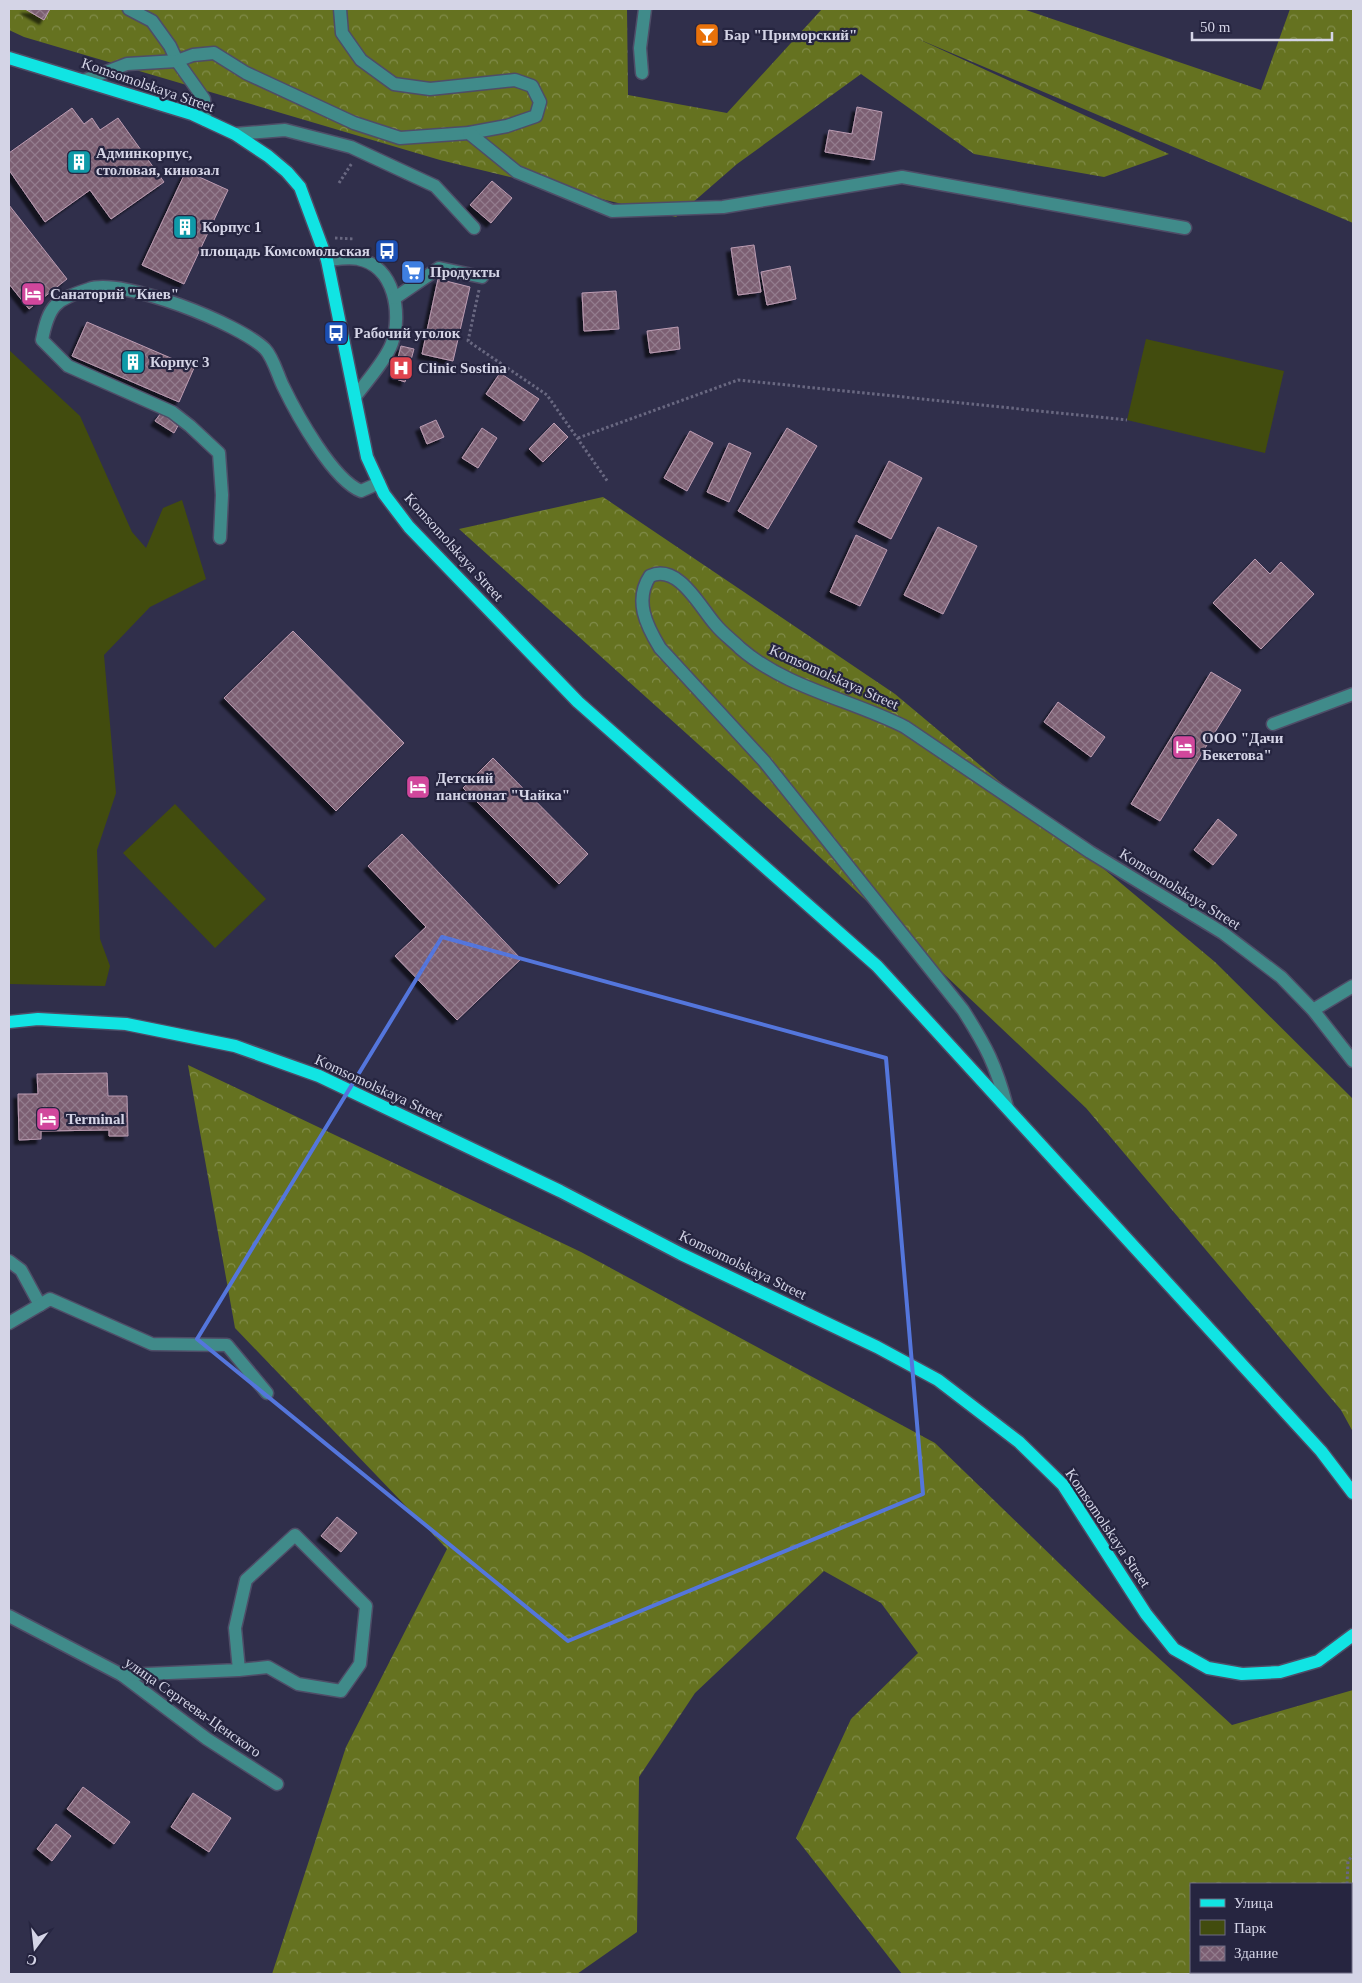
<svg xmlns="http://www.w3.org/2000/svg" width="1362" height="1983" font-family="Georgia,serif">
<defs>
<pattern id="forest-crowns" width="20" height="18" patternUnits="userSpaceOnUse" patternTransform="scale(1.25)"><rect width="20" height="18" fill="#657220"/><path d="M2 6a3 3 0 1 1 6 0M12 15a3 3 0 1 1 6 0" fill="none" stroke="#818c4b"/></pattern>
<pattern id="building-cross-hatch" width="8" height="8" patternUnits="userSpaceOnUse" patternTransform="scale(1.25)"><rect width="8" height="8" fill="#7b5e72"/><path d="M0 0l8 8M0 8l8-8" fill="none" stroke="#937c8d"/></pattern>
<filter id="shadow"><feDropShadow dx="-4.5" dy="4.5" stdDeviation="1" flood-color="#0009"/></filter>
</defs>
<rect width="100%" height="100%" fill="#302f4b"/>
<g fill="#424c0e">
<polygon points="1146,339 1284,371 1265,453 1127,420"/>
<polygon points="9,350 80,416 132,532 146,548 163,508 182,500 206,579 150,607 104,655 116,793 97,850 100,939 110,966 105,986 9,984"/>
<polygon points="175,804 266,899 215,948 123,853"/>
</g>
<g fill="url(#forest-crowns)" fill-rule="evenodd">
<polygon points="9,9 627,9 628,95 727,113 822,9 1023,9 1261,90 1290,9 1353,9 1353,223 916,38 1169,154 1104,177 974,154 861,74 737,164 676,217 440,160 24,37 9,30"/>
<polygon points="603,497 895,694 1215,962 1353,1099 1353,1432 1341,1410 1086,1108 737,779 459,529"/>
<path d="M188 1065 581 1252 935 1443 1129 1631 1232 1725 1353 1690V1974H902L796 1838 851 1719 918 1653 881 1603 824 1571 695 1693 639 1777 637 1932 577 1974H272L346 1747 447 1549 235 1328ZM1191 1884H1351V1972H1191Z"/>
</g>
<g fill="url(#building-cross-hatch)" stroke="#bc9cb2" filter="url(#shadow)">
<polygon points="25,9 50,9 44,20"/>
<polygon points="857,107 882,112 874,160 825,152 829,130 852,134"/>
<polygon points="72,108 84,124 92,118 100,130 118,118 164,182 111,219 90,190 45,222 9,170 9,153"/>
<polygon points="186,171 228,190 184,284 142,265"/>
<polygon points="492,181 512,198 491,223 470,205"/>
<polygon points="9,205 67,279 29,309 9,284"/>
<polygon points="754,245 761,292 738,295 731,248"/>
<polygon points="790,266 796,299 767,305 761,272"/>
<polygon points="438,279 470,287 453,361 422,354"/>
<polygon points="616,291 619,329 584,331 582,293"/>
<polygon points="87,322 194,368 179,402 72,356"/>
<polygon points="678,327 680,349 650,353 647,331"/>
<polygon points="401,346 414,349 405,382 393,378"/>
<polygon points="500,373 539,399 524,421 486,394"/>
<polygon points="161,413 179,424 174,433 155,421"/>
<polygon points="436,420 444,437 427,444 420,427"/>
<polygon points="554,423 568,437 543,462 529,449"/>
<polygon points="482,428 497,438 478,468 462,458"/>
<polygon points="787,428 817,446 768,529 738,511"/>
<polygon points="690,431 713,443 687,491 664,478"/>
<polygon points="729,443 751,453 729,502 707,492"/>
<polygon points="889,461 922,478 891,539 858,522"/>
<polygon points="938,527 977,546 943,614 904,595"/>
<polygon points="856,535 887,550 860,606 830,592"/>
<polygon points="1255,559 1270,574 1281,562 1314,594 1261,649 1213,603"/>
<polygon points="293,631 404,743 336,811 224,698"/>
<polygon points="1211,672 1241,690 1160,821 1131,804"/>
<polygon points="1058,702 1105,737 1091,757 1044,722"/>
<polygon points="493,758 588,854 559,884 463,788"/>
<polygon points="1218,819 1237,835 1213,865 1194,850"/>
<polygon points="402,834 521,959 457,1020 395,956 426,927 368,866"/>
<polygon points="107,1073 108,1096 127,1096 128,1136 109,1136 109,1130 41,1131 41,1139 19,1140 18,1094 38,1094 37,1074"/>
<polygon points="337,1517 357,1533 341,1552 321,1536"/>
<polygon points="83,1787 130,1822 114,1844 67,1809"/>
<polygon points="193,1793 231,1818 209,1852 171,1827"/>
<polygon points="56,1824 71,1836 52,1861 37,1849"/>
</g>
<g fill="none" stroke-linecap="round" stroke-linejoin="round">
<defs>
<g id="minor">
<polyline points="129,9 152,21 170,46 177,61 204,99 205,120"/>
<polyline points="642,73 640,48 645,9"/>
<polyline points="85,80 127,64 177,61 193,55 214,53 246,73 354,123 400,138 469,133 507,126 536,116 540,102 532,86 515,80 430,89 394,84 361,60 342,33 340,9"/>
<polyline points="469,133 517,172 612,211 723,207 902,177 1185,228"/>
<polyline points="235,134 285,130 351,147 435,186 474,228"/>
<path d="M327 260C337 259 349 257 358 259 395 266 402 314 392 343 386 360 366 382 355 397"/>
<polyline points="395,298 439,268 482,277"/>
<path d="M220 538 222 495 219 453 190 426 172 412 68 366 42 340C49 304 56 300 89 289 122 277 240 324 265 349 273 357 278 376 283 386 297 415 333 480 361 491L379 483"/>
<polyline points="1273,724 1353,694"/>
<polyline points="1313,1010 1353,986"/>
<path d="M1007 1107C996 1065 986 1046 963 1010L764 761 660 648C646 625 634 600 650 576 678 563 700 607 715 624 722 633 732 640 740 648 786 688 852 700 905 727L1090 852 1223 933 1281 977 1313 1010 1353 1061"/>
<polyline points="9,1261 21,1270 40,1305"/>
<polyline points="9,1323 50,1299 152,1344 227,1345 267,1393"/>
<polyline points="9,1616 122,1675 207,1739 277,1784"/>
<polyline points="122,1675 239,1670 235,1628 246,1580 295,1535 366,1606 360,1664 341,1691 298,1684 268,1667 239,1670"/>
</g>
<g id="major">
<polyline points="9,58 192,114 235,134 268,156 287,172 300,187 327,260 367,457 384,494 409,527 578,702 877,966 1321,1451 1353,1493"/>
<polyline points="9,1022 38,1019 126,1024 235,1046 319,1076 560,1191 681,1254 877,1347 938,1380 1019,1442 1063,1485 1146,1614 1174,1649 1208,1668 1242,1674 1280,1672 1318,1661 1353,1635"/>
</g>
</defs>
<use href="#minor" stroke="#4e4d67" stroke-width="15"/>
<use href="#major" stroke="#4e4d67" stroke-width="15"/>
<g stroke="#696881" stroke-width="3" stroke-dasharray="2.5 2.5" stroke-linecap="butt">
<polyline points="339,183 352,163"/>
<polyline points="335,238 355,239"/>
<polyline points="479,290 468,341 547,395 608,482"/>
<polyline points="578,438 738,380 1127,420"/>
<polyline points="1347,1884 1348,1861 1353,1855"/>
<polyline points="1319,1974 1319,1972"/>
</g>
<use href="#minor" stroke="#408b8a" stroke-width="12"/>
<use href="#major" stroke="#11e4e3" stroke-width="12"/>
</g>
<path fill="none" stroke="#5476dc" stroke-width="4" stroke-linejoin="round" d="M442 937 886 1058 923 1494 568 1641 197 1339Z"/>
<defs>
<symbol id="bar-square" viewBox="-11 -11 22 22"><rect x="-9" y="-9" width="18" height="18" rx="4" fill="#e8710a" stroke="#262540"/><path d="M-6-5H6L.8 .8V4.5H3.5V6h-7V4.5H-.8V.8Z" fill="#fff"/></symbol>
<symbol id="building-square" viewBox="-11 -11 22 22"><rect x="-9" y="-9" width="18" height="18" rx="4" fill="#0f9aa8" stroke="#262540"/><path d="M-4-6H4V6H1V3H-1V6H-4ZM-2.5-4.3h1.7v1.8h-1.7ZM.8-4.3h1.7v1.8H.8ZM-2.5-1h1.7V.8h-1.7ZM.8-1h1.7V.8H.8Z" fill="#fff"/></symbol>
<symbol id="bus-square" viewBox="-11 -11 22 22"><rect x="-9" y="-9" width="18" height="18" rx="4" fill="#1a4fb4" stroke="#262540"/><path d="M-5-6H5V4H4V6H2V4H-2V6H-4V4H-5ZM-3.5-4V0h7V-4ZM-3.5 1.2v1.5H-2V1.2ZM2 1.2v1.5H3.5V1.2Z" fill="#fff"/></symbol>
<symbol id="supermarket-square" viewBox="-11 -11 22 22"><rect x="-9" y="-9" width="18" height="18" rx="4" fill="#3f7fe0" stroke="#262540"/><path d="M-6-5.5h2.5l.6 2H6L4.5 2H-2.5L-4.4-4H-6ZM-1.5 3.2a1.3 1.3 0 1 0 .1 0ZM3 3.2a1.3 1.3 0 1 0 .1 0Z" fill="#fff"/></symbol>
<symbol id="hotel-square" viewBox="-11 -11 22 22"><rect x="-9" y="-9" width="18" height="18" rx="4" fill="#d1479c" stroke="#262540"/><path d="M-6-4.5h1.5V1H6V5H4.5V3h-9V5H-6ZM-4 0a1.8 1.8 0 1 1 3.6 0ZM.5 0V-2.5h3Q6-2.5 6 0Z" fill="#fff"/></symbol>
<symbol id="hospital-square" viewBox="-11 -11 22 22"><rect x="-9" y="-9" width="18" height="18" rx="4" fill="#e0444e" stroke="#262540"/><path d="M-5-5h3v3.5h4V-5h3V5h-3V1.5h-4V5h-3Z" fill="#fff"/></symbol>
</defs>
<g fill-rule="evenodd">
<use href="#bar-square" x="693" y="21" width="28" height="28"/>
<use href="#building-square" x="65" y="148" width="28" height="28"/>
<use href="#building-square" x="171" y="213" width="28" height="28"/>
<use href="#bus-square" x="373" y="237" width="28" height="28"/>
<use href="#supermarket-square" x="399" y="258" width="28" height="28"/>
<use href="#hotel-square" x="19" y="280" width="28" height="28"/>
<use href="#bus-square" x="322" y="319" width="28" height="28"/>
<use href="#building-square" x="119" y="348" width="28" height="28"/>
<use href="#hospital-square" x="387" y="354" width="28" height="28"/>
<use href="#hotel-square" x="1170" y="733" width="28" height="28"/>
<use href="#hotel-square" x="404" y="773" width="28" height="28"/>
<use href="#hotel-square" x="34" y="1105" width="28" height="28"/>
</g>
<g text-anchor="middle" stroke-width="4.5" stroke-linejoin="round" paint-order="stroke">
<g font-size="15" font-weight="bold" fill="#d4d4e6" stroke="#262540" text-anchor="start">
<text x="724" y="40">Бар "Приморский"</text>
<text x="96" y="158">Админкорпус,<tspan x="96" dy="17">столовая, кинозал</tspan></text>
<text x="202" y="232">Корпус 1</text>
<text x="370" y="256" text-anchor="end">площадь Комсомольская</text>
<text x="430" y="277">Продукты</text>
<text x="50" y="299">Санаторий "Киев"</text>
<text x="354" y="338">Рабочий уголок</text>
<text x="150" y="367">Корпус 3</text>
<text x="418" y="373">Clinic Sostina</text>
<text x="1202" y="743">ООО "Дачи<tspan x="1202" dy="17">Бекетова"</tspan></text>
<text x="436" y="783">Детский<tspan x="436" dy="17">пансионат "Чайка"</tspan></text>
<text x="66" y="1124">Terminal</text>
</g>
<g font-size="15" fill="#d4d4e6" stroke="#262540">
<text transform="translate(148 85) rotate(19)" y="5">Komsomolskaya Street</text>
<text transform="translate(454 547) rotate(48)" y="5">Komsomolskaya Street</text>
<text transform="translate(834 677) rotate(24)" y="5">Komsomolskaya Street</text>
<text transform="translate(1180 889) rotate(32)" y="5">Komsomolskaya Street</text>
<text transform="translate(379 1088) rotate(25)" y="5">Komsomolskaya Street</text>
<text transform="translate(743 1265) rotate(26)" y="5">Komsomolskaya Street</text>
<text transform="translate(1108 1528) rotate(56)" y="5">Komsomolskaya Street</text>
<text transform="translate(193 1707) rotate(35)" y="5">улица Сергеева-Ценского</text>
</g>
</g>
<rect width="1362" height="1983" fill="none" stroke="#d4d4e6" stroke-width="20"/>
<rect x="1190" y="1883" width="162" height="90" fill="#262540" stroke="#6c6b82"/>
<rect x="1200" y="1899" width="25" height="8" fill="#11e4e3" stroke="#6c6b82"/>
<text x="1234" y="1908" font-size="15" fill="#d4d4e6">Улица</text>
<rect x="1200" y="1920" width="25" height="15" fill="#424c0e" stroke="#6c6b82"/>
<text x="1234" y="1933" font-size="15" fill="#d4d4e6">Парк</text>
<rect x="1200" y="1946" width="25" height="15" fill="url(#building-cross-hatch)" stroke="#6c6b82"/>
<text x="1234" y="1958" font-size="15" fill="#d4d4e6">Здание</text>
<g transform="translate(35 1948) rotate(195)" stroke="#262540" stroke-width="4" paint-order="stroke">
<path d="M0-4L9 19L0 12L-9 19Z" fill="#d4d4e6"/>
<text y="-8" font-size="14" font-weight="bold" text-anchor="middle" fill="#d4d4e6">С</text>
</g>
<path d="M1192 32v8h140v-8" fill="none" stroke="#d4d4e6" stroke-width="2.5"/>
<text x="1200" y="32" font-size="15" fill="#d4d4e6" stroke="#262540" stroke-width="4" paint-order="stroke">50 m</text>
</svg>
